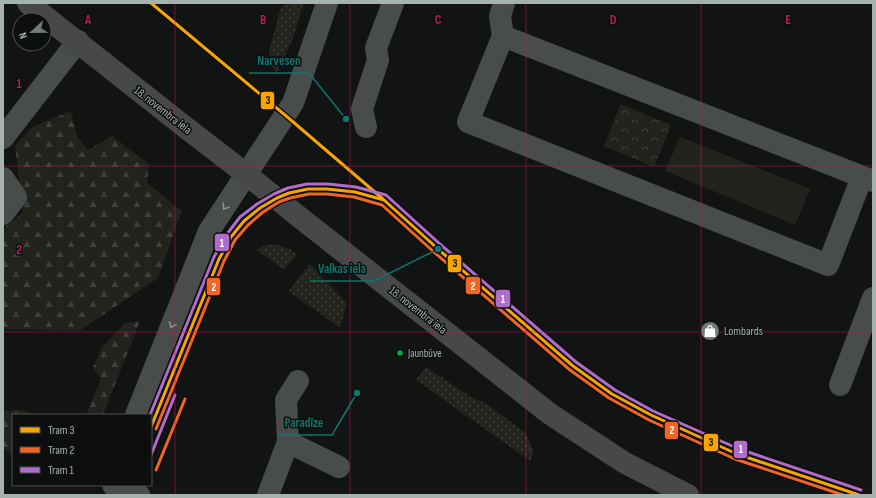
<svg xmlns="http://www.w3.org/2000/svg" width="876" height="498" font-family="'Sofia Sans Condensed',sans-serif">
<defs>
<pattern id="grass-dots" width="8" height="8" patternUnits="userSpaceOnUse"><rect width="8" height="8" fill="#22231d"/><path d="M2 2h.1M6 6h.1" fill="none" stroke="#3f413b" stroke-width="1.8" stroke-linecap="round"/></pattern>
<pattern id="forest-firs" width="22" height="20" patternUnits="userSpaceOnUse"><rect width="22" height="20" fill="#22231d"/><path d="M5 1l3.5 6h-7zM16 11l3.5 6h-7z" fill="#3f413b"/></pattern>
<pattern id="park-crowns" width="20" height="18" patternUnits="userSpaceOnUse"><rect width="20" height="18" fill="#22231d"/><path d="M2 6a3 3 0 1 1 6 0M12 15a3 3 0 1 1 6 0" fill="none" stroke="#3f413b"/></pattern>
</defs>
<rect width="100%" height="100%" fill="#121313"/>
<g fill="url(#grass-dots)">
<polygon points="288,3 304,3 292,41 276,74 271,62 269,50 281,7"/>
<path d="M271 244C281 245 290 248 297 255L284 270 257 250 263 246Z"/>
<polygon points="310,264 347,303 340,328 291,293 289,290"/>
<polygon points="426,367 472,398 487,404 525,432 534,452 530,461 416,380"/>
</g>
<g fill="url(#forest-firs)">
<polygon points="71,111 77,137 88,150 112,136 149,164 147,183 182,211 158,278 79,331 3,329 3,229 23,212 15,146 32,127"/>
<polygon points="140,321 103,415 86,415 101,379 93,367 103,346 125,323"/>
<polygon points="24,410 37,415 13,415 13,456 3,448 3,411"/>
</g>
<polygon fill="url(#park-crowns)" points="621,104 671,125 654,167 604,146"/>
<polygon fill="#22231d" points="680,137 810,189 795,225 665,171"/>
<g fill="none" stroke-linecap="round" stroke-linejoin="round">
<g stroke="#484c4b" stroke-width="22">
<polyline points="504,3 500,16 503,36 873,181"/>
<polyline points="503,36 468,122 828,265 862,177"/>
<polyline points="366,127 362,109 378,60 376,48 393,3"/>
<polyline points="3,138 78,41"/>
<polyline points="3,178 16,197 3,214"/>
<polyline points="840,385 873,298"/>
<polyline points="136,415 209,231 293,103 327,3"/>
<polyline points="288,442 339,467"/>
<polyline points="113,485 139,495"/>
<polyline points="268,495 288,442 286,400 298,381"/>
</g>
<polyline stroke="#464948" stroke-width="22" points="28,3 185,127 246,174 298,216 550,414 625,463 688,495"/>
<defs>
<g id="tram-1">
<polyline points="151,3 285,115 383,199"/>
<polyline points="151,427 219,259 231,237 244,221 260,208 277,198 289,193 308,189 327,189 355,192 384,200 438,249 573,366 612,394 651,415 737,454 859,495"/>
</g>
<g id="tram-2">
<polyline points="156,429 224,261 235,240 248,225 263,212 279,202 290,198 309,194 327,194 354,197 382,205 435,253 570,370 609,398 649,420 735,459 843,495"/>
<polyline points="156,470 185,399"/>
</g>
<g id="tram-3">
<polyline points="150,415 214,257 227,234 240,217 257,204 274,194 288,188 307,184 328,184 356,187 386,195 441,245 576,362 615,390 653,411 739,449 861,490"/>
<polyline points="151,455 175,395"/>
</g>
</defs>
<use href="#tram-1" stroke="#0d0e0e" stroke-width="6"/>
<use href="#tram-2" stroke="#0d0e0e" stroke-width="6"/>
<use href="#tram-3" stroke="#0d0e0e" stroke-width="6"/>
<use href="#tram-1" stroke="#f7a600" stroke-width="3"/>
<use href="#tram-2" stroke="#f26522" stroke-width="3"/>
<use href="#tram-3" stroke="#b06ccc" stroke-width="3"/>
</g>
<defs><path id="oneway-chevron" d="M-2-3.5L2.5 0L-2 3.5" fill="none" stroke-width="1.6" stroke-linecap="round" stroke-linejoin="round"/></defs>
<g stroke="#899391">
<use href="#oneway-chevron" transform="translate(225 207) rotate(123)"/>
<use href="#oneway-chevron" transform="translate(172 325) rotate(112)"/>
</g>
<path fill="none" stroke="#c2185b" stroke-width="1" stroke-opacity="0.55" d="M175 3V495M350 3V495M526 3V495M701 3V495M3 166H873M3 332H873"/>
<defs>
<symbol id="shop-disc" viewBox="-11 -11 22 22"><circle r="9.5" fill="#727a78" stroke="#0d0e0e"/><path d="M-5-2.5h2.3a2.7 3.5 0 0 1 5.4 0H5L5.5 6h-11ZM-1.5-2.5h3a1.5 2.3 0 0 0-3 0Z" fill="#fff"/></symbol>
</defs>
<g fill-rule="evenodd">
<use href="#shop-disc" x="699" y="320" width="22" height="22"/>
</g>
<circle fill="#00a651" stroke="#0d0e0e" stroke-width="1.5" cx="400" cy="353" r="3.5"/>
<g text-anchor="middle" stroke-width="3" stroke-linejoin="round" paint-order="stroke">
<g font-size="11" fill="#a5b2af" stroke="#0d0e0e" text-anchor="start">
<text x="408" y="357">Jaunbūve</text>
</g>
<g font-size="12" fill="#a5b2af" stroke="#0d0e0e">
<text transform="translate(163 110) rotate(38)" y="4">18. novembra iela</text>
<text transform="translate(418 310) rotate(38)" y="4">18. novembra iela</text>
</g>
<g font-size="12" fill="#a5b2af" stroke="#0d0e0e" text-anchor="start">
<text x="724" y="335">Lombards</text>
</g>
</g>
<g font-size="13" text-anchor="middle" font-weight="bold" fill="#c2185b" stroke="#0d0e0e" stroke-width="3" stroke-linejoin="round" paint-order="stroke">
<text x="88" y="24">A</text>
<text x="263" y="24">B</text>
<text x="438" y="24">C</text>
<text x="613" y="24">D</text>
<text x="788" y="24">E</text>
<text x="19" y="88">1</text>
<text x="19" y="254">2</text>
</g>
<path fill="none" stroke="#0f766e" stroke-width="1.5" d="M346 119L309 73H249M438 249L374 281H310M357 393L332 435H277"/>
<g fill="#0f766e" stroke="#0d0e0e" stroke-width="1.5">
<circle cx="346" cy="119" r="4"/>
<circle cx="438" cy="249" r="4"/>
<circle cx="357" cy="393" r="4"/>
</g>
<g font-size="13" text-anchor="middle" font-weight="bold" fill="#0f766e" stroke="#0d0e0e" stroke-width="3" stroke-linejoin="round" paint-order="stroke">
<text x="279" y="65">Narvesen</text>
<text x="342" y="273">Valkas iela</text>
<text x="304" y="427">Paradīze</text>
</g>
<g stroke="#0d0e0e" stroke-width="1.5">
<rect x="260" y="91" width="15" height="19" rx="4" fill="#f7a600"/>
<rect x="214" y="233" width="16" height="19" rx="4" fill="#b06ccc"/>
<rect x="447" y="254" width="15" height="19" rx="4" fill="#f7a600"/>
<rect x="465" y="276" width="16" height="19" rx="4" fill="#f26522"/>
<rect x="206" y="277" width="15" height="19" rx="4" fill="#f26522"/>
<rect x="495" y="289" width="16" height="19" rx="4" fill="#b06ccc"/>
<rect x="664" y="421" width="15" height="19" rx="4" fill="#f26522"/>
<rect x="703" y="433" width="16" height="19" rx="4" fill="#f7a600"/>
<rect x="733" y="440" width="15" height="19" rx="4" fill="#b06ccc"/>
</g>
<g font-size="11" text-anchor="middle" font-weight="bold" fill="#fff">
<text x="222" y="247">1</text>
<text x="473" y="290">2</text>
<text x="214" y="291">2</text>
<text x="503" y="303">1</text>
<text x="672" y="434">2</text>
<text x="741" y="453">1</text>
</g>
<g font-size="11" text-anchor="middle" font-weight="bold" fill="#111">
<text x="268" y="104">3</text>
<text x="455" y="267">3</text>
<text x="711" y="446">3</text>
</g>
<rect width="876" height="498" fill="none" stroke="#a5b2af" stroke-width="8"/>
<rect x="12" y="414" width="140" height="72" fill="#0d0e0e" stroke="#4a504e"/>
<rect x="20" y="427" width="20" height="6" fill="#f7a600" stroke="#4a504e"/>
<text x="48" y="434" font-size="12" fill="#a5b2af">Tram 3</text>
<rect x="20" y="447" width="20" height="6" fill="#f26522" stroke="#4a504e"/>
<text x="48" y="454" font-size="12" fill="#a5b2af">Tram 2</text>
<rect x="20" y="467" width="20" height="6" fill="#b06ccc" stroke="#4a504e"/>
<text x="48" y="474" font-size="12" fill="#a5b2af">Tram 1</text>
<g transform="translate(32 32) rotate(248)"><circle r="19" fill="#0d0e0e" stroke="#4a504e"/>
<path d="M0-3L7 15L0 10L-7 15Z" fill="#727a78"/>
<text y="-6" font-size="11" font-weight="bold" text-anchor="middle" fill="#a5b2af">N</text>
</g>
</svg>
